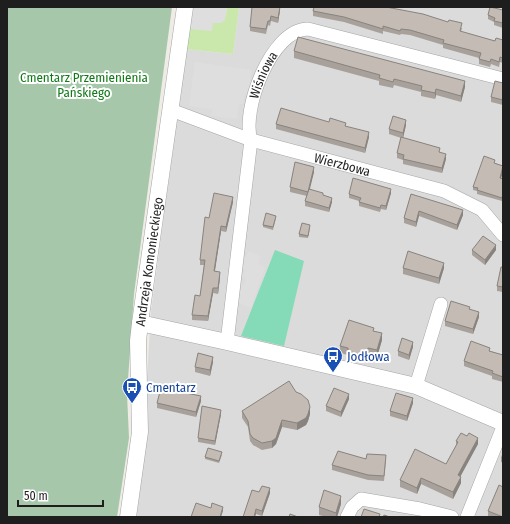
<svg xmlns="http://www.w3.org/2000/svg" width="510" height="524" font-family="'Fira Sans Condensed',sans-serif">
<rect width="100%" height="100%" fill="#efebe5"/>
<polygon fill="#dcdbdb" points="239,7 503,7 503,517 133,517 144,428 151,311 179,104 185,49 233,54"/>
<polygon fill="#cae7ac" points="227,7 239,7 233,54 185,49 189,29 213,23 226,15"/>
<polygon fill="#a7c7ab" points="7,7 172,7 134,294 127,394 129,438 117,517 7,517"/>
<polygon fill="#85dbb8" points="275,250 304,261 284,346 241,336"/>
<g fill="#dedede">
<polygon points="191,7 227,7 225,20 221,23 213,23 212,31 189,29"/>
<polygon points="195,62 252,70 248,94 245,94 243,104 239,104 237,119 211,116 212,109 189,106"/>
<polygon points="249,251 261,257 258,264 265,267 251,308 239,303 241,286 244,285 246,279 243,277 245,271 243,269 244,259"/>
</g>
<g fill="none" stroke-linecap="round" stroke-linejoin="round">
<defs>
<g id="minor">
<path id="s1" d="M171 110 251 140 444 191 482 210 503 235"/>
<path id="s2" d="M227 342 251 140C241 111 271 29 308 29L503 79"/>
<polyline points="416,386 441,304"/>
<polyline points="347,517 352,507 361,499 420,509 452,517"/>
<polyline points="467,517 503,427"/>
</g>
<g id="tertiary">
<polyline points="140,323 227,342 416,386 503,423"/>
<path id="s3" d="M128 517 140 432 138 341 140 323 185 7"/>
</g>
</defs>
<use href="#minor" stroke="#a5a5a5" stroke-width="14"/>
<use href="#tertiary" stroke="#a5a5a5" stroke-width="17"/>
<use href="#minor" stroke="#fff" stroke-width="13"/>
<use href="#tertiary" stroke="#fff" stroke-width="16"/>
</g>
<g fill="#a8a19b">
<polygon points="280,10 278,23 271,21 270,26 268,25 266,34 250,31 250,27"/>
<polygon points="503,10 503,28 494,25 494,22 488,19 488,15"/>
<polygon points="313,11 462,28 461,32 495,41 503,40 503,63 500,62 499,67 491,64 490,67 479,64 479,58 443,48 443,45 410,35 401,34 400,35 383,31 383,34 344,22 313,16"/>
<polygon points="294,51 465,87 461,102 436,95 435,99 421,96 421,92 394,85 393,88 379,85 379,81 294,58"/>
<polygon points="503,83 503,105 491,102 491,97"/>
<polygon points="329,122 346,126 369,137 365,153 276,129 276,124"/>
<polygon points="406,125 403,138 440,152 446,159 442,173 403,164 403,160 397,158 397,153 401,138 389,134 389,129"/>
<polygon points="495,163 503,166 503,171 501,179 503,179 503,197 502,201 477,194 477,191 473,190 473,187"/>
<polygon points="314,172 309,189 323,195 332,202 329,212 305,206 305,201 307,196 290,192 290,187"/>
<polygon points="391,193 386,210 381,209 380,212 359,206 359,201 349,198 349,194"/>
<polygon points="411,194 463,215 457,230 419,216 416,227 404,223 404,218"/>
<polygon points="233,202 226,232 221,231 215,271 220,277 218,294 213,293 208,321 192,320 192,315 200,296 204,265 200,265 200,260 209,218"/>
<polygon points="276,218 273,230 263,227 263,225"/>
<polygon points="310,228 308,238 299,237 299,234"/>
<polygon points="472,250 496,250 485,265 472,255"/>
<polygon points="503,267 503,292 497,291 497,286"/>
<polygon points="403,268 444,268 439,284 403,274"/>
<polygon points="470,309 479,317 473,334 445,326 445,321"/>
<polygon points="374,331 382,340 377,357 368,354 366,363 348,357 348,355 340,353 340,346"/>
<polygon points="413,347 409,360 398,356 398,351"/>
<polygon points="490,351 503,355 503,382 492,379 492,376 464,366 464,361"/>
<polygon points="213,362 210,376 195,372 195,367"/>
<polygon points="349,399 341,417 326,411 326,406"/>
<polygon points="201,401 196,417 157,408 157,403"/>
<polygon points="413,403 407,421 390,416 390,411"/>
<polygon points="242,411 310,414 308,421 306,425 297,430 282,427 276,444 272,448 262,450 253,445 250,441 248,427 242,418"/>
<polygon points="221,414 215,445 198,442 198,438"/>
<polygon points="456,441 478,444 460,476 461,483 453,499 421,484 417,494 400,487 400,480 446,464 456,446"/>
<polygon points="503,453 503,463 501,462 501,457"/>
<polygon points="222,455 219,463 205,459 205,457"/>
<polygon points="366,459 386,460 384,481 368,480 332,470 332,465"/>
<polygon points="259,492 270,493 262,516 256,514 243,517"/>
<polygon points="341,504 337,517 326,517 319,515 319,507"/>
<polygon points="488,511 503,517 491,517 488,516"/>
</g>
<g fill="#88837e">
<polygon points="280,7 280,10 278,23 278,18"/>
<polygon points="465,81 465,87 461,102 461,96"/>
<polygon points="436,89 436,95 435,99 435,93"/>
<polygon points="406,120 406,125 403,138 403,133"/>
<polygon points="369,132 369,137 365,153 365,148"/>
<polygon points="446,154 446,159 442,173 442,168"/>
<polygon points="314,167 314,172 308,197 308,192"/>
<polygon points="503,167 503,171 500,182 500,178"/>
<polygon points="391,189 391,193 386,210 386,206"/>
<polygon points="233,197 233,202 226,232 226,227"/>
<polygon points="332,198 332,202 329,212 329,208"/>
<polygon points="463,210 463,215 457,230 457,225"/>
<polygon points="419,211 419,216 416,227 416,222"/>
<polygon points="221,226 221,231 214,276 214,271"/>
<polygon points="496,245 496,250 485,265 485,260"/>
<polygon points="444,263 444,268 439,284 439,278"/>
<polygon points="220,272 220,277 218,294 218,288"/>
<polygon points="213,288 213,293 208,321 208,316"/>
<polygon points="479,312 479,317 473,334 473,329"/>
<polygon points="382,333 382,340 377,357 377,350"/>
<polygon points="413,342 413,347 409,360 409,355"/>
<polygon points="368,348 368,354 366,363 366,356"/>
<polygon points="213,357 213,362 210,376 210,370"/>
<polygon points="349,394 349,399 341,417 341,412"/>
<polygon points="201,396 201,401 196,417 196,412"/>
<polygon points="413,398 413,403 407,421 407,416"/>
<polygon points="310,407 310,414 308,421 306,425 297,430 297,423"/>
<polygon points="221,410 221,414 215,445 215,441"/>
<polygon points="282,420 282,427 276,444 272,448 272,441"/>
<polygon points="478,438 478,444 458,481 458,475"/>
<polygon points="461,477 461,483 453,499 453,492"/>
<polygon points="421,478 421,484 417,494 417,488"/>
<polygon points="270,488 270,493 262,516 262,511"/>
<polygon points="341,496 341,504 337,517 336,517 336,513"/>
<polygon points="223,507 223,511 221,517 220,517"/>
<polygon points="256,509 256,514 255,517 254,517"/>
</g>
<g fill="#c3bbb4" stroke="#88837e">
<polygon points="252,7 280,7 278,18 271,16 270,21 268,21 266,29 250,27"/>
<polygon points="314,7 386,7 423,14 448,22 449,20 462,23 460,31 495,41 496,38 503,40 503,58 500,57 499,62 491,59 490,62 479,59 481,53 443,43 444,40 410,30 401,29 400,31 383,26 383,29 344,17 313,11"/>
<polygon points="490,7 503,10 503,23 494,21 495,18 488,15"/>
<polygon points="298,37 465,81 461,96 436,89 435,93 421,90 422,86 394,79 393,82 379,78 380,75 294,51"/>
<polygon points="495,81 503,83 503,100 491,97"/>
<polygon points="281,108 329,122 330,118 346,123 345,126 369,132 365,148 276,124"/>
<polygon points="393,116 406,120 403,133 389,129"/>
<polygon points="401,137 440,148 439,152 446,154 442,168 403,159 404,155 397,153"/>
<polygon points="484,156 495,160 494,163 503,166 500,178 503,179 503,194 502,198 477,190 478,188 473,187"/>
<polygon points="295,162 314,167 308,192 290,187"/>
<polygon points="353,178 391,189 386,206 381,205 380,208 359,202 361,198 349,194"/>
<polygon points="309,189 323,193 323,195 332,198 329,208 305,201"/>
<polygon points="214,193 233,197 226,227 221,226 214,271 220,272 218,288 213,288 208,316 192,315 195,295 200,296 205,260 200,260 205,217 209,218"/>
<polygon points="411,194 463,210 457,225 419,211 416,222 404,218"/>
<polygon points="266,213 276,216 273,227 263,225"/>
<polygon points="302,223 310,225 308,236 299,234"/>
<polygon points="483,236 496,245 485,260 472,250"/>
<polygon points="408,251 444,263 439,278 403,268"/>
<polygon points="501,267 503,267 503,287 497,286"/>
<polygon points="451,301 470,307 469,309 479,312 473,329 445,321"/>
<polygon points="349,320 374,328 373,331 382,333 377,350 368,348 366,356 348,351 348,348 340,346"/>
<polygon points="402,338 413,342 409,355 398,351"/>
<polygon points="471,341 490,348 489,351 503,355 503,377 492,373 493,371 464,361"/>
<polygon points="198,353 213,357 210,370 195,367"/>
<polygon points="289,381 296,392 301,394 308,400 310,407 308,414 306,418 297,423 282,420 276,438 272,441 262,443 253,438 250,434 248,421 242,411"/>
<polygon points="161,388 201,396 196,412 157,403"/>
<polygon points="334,388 349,394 341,412 326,406"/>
<polygon points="396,393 413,398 407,416 390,411"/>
<polygon points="202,406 221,410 215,441 198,438"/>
<polygon points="461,433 467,436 469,433 478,438 458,475 461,477 453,492 421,478 417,488 400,480 415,449 446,464 458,442 456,441"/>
<polygon points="208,448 222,452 219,461 205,457"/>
<polygon points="338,451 366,459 367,454 386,455 384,476 368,475 332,465"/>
<polygon points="499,485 503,487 503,517 488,511"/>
<polygon points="262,486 270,488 262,511 256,509 254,517 243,517 252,490 259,492"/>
<polygon points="324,490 341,496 336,513 319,507"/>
<polygon points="196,503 211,508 212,503 223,507 220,517 191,517"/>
<polygon points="364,509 380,514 379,517 361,517"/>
<polygon points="290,514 298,517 289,517"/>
<polygon points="384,515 390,517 383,517"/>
</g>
<defs>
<symbol id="bus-pin" viewBox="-11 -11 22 30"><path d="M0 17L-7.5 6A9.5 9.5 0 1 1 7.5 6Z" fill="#1a4fb4" stroke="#fff"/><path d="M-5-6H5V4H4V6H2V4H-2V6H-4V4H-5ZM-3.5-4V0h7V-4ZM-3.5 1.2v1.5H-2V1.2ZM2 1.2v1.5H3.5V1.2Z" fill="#fff"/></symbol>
</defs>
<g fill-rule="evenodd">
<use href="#bus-pin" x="322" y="345" width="22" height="30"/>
<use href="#bus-pin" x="121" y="376" width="22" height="30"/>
</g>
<g text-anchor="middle" stroke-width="4" stroke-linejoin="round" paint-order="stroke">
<g font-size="13" fill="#1e1e1e" stroke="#fff">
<text dy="5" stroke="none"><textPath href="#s2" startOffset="271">Wiśniowa</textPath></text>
<text dy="5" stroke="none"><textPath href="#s1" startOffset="180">Wierzbowa</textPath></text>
<text dy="5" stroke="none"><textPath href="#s3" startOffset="257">Andrzeja Komonieckiego</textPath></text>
</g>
<g font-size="13" fill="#0f7916" stroke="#fff">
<text x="84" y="82">Cmentarz Przemienienia<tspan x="84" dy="15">Pańskiego</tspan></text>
</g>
<g font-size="13" fill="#164399" stroke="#fff" text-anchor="start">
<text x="347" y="361">Jodłowa</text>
<text x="146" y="392">Cmentarz</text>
</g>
</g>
<rect width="510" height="524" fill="none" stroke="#1e1e1e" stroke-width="16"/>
<path d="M18 500v6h85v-6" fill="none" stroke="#1e1e1e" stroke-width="2"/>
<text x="24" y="500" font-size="12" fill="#1e1e1e" stroke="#ffffff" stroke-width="3" paint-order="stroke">50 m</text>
</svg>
